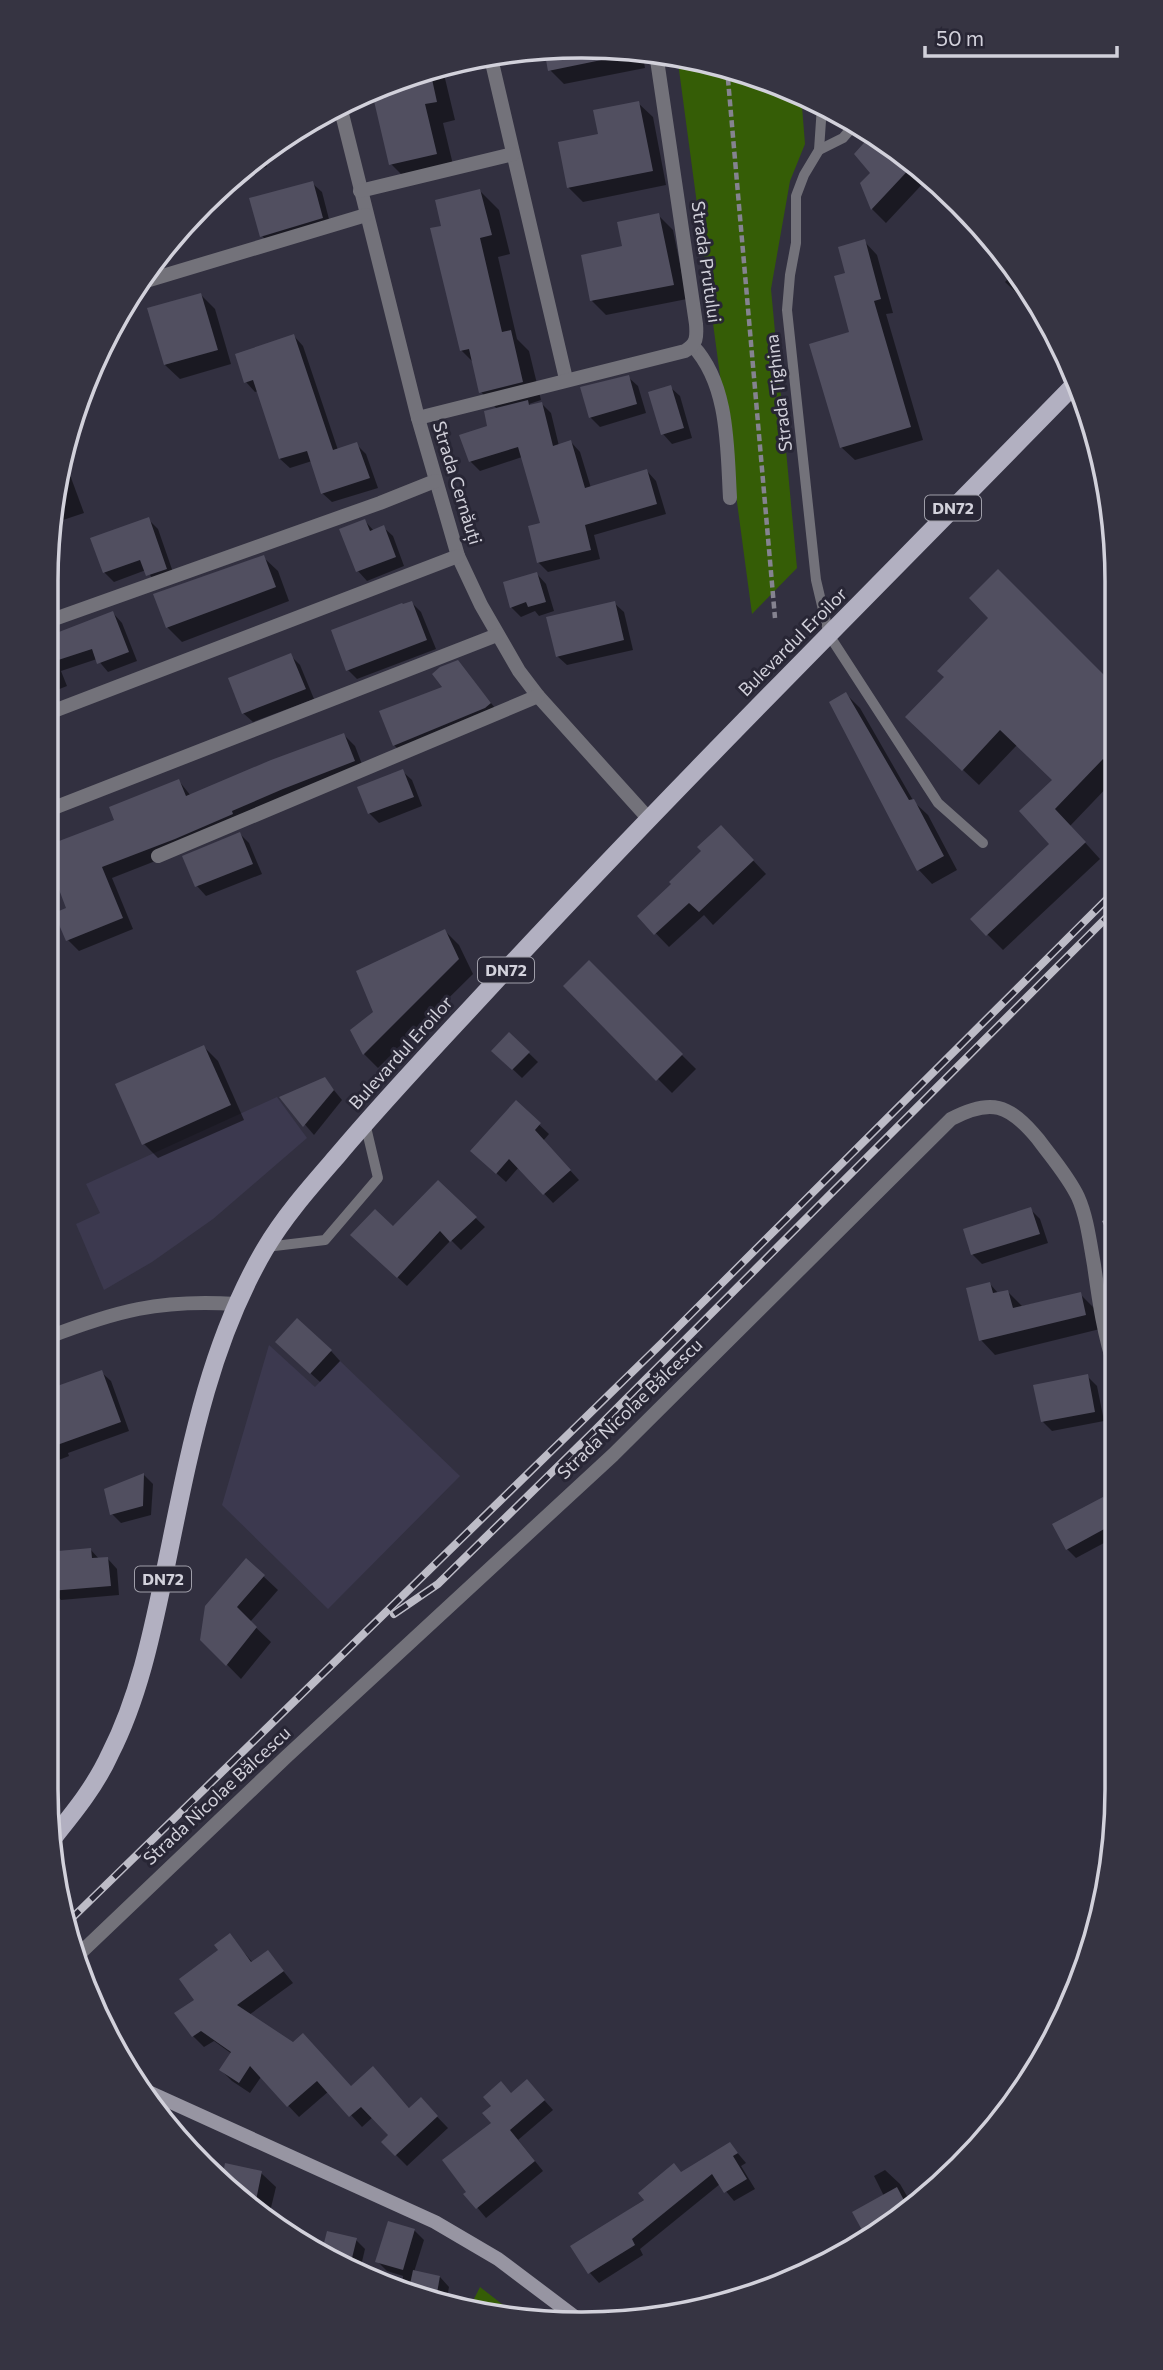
<svg xmlns="http://www.w3.org/2000/svg" width="1163" height="2370" font-family="Commissioner,sans-serif">
<rect width="100%" height="100%" fill="#323040"/>
<g fill="#3c394f">
<polygon points="277,1097 307,1138 213,1219 152,1262 104,1290 76,1224 100,1213 86,1184"/>
<polygon points="269,1345 315,1387 340,1361 460,1476 328,1609 222,1505"/>
</g>
<g fill="#355d06">
<polygon points="677,55 787,86 801,94 805,144 790,181 771,289 797,568 752,614"/>
<polygon points="480,2287 516,2315 477,2314 468,2311"/>
</g>
<g fill="#0007">
<polygon points="582,46 642,51 645,68 564,84 550,70 546,49"/>
<polygon points="442,66 455,120 443,123 455,173 410,183 391,164 387,100 383,84"/>
<polygon points="638,103 653,117 666,185 583,202 569,188 560,144 600,136"/>
<polygon points="873,136 907,156 929,177 886,223 872,209 873,173 856,154"/>
<polygon points="263,153 267,167 238,174"/>
<polygon points="312,183 322,192 331,227 271,245 262,236"/>
<polygon points="480,191 499,210 510,254 498,257 517,339 529,351 541,400 529,404 532,407 542,404 551,413 559,446 571,442 580,452 591,488 647,471 656,481 666,514 594,535 600,559 548,572 538,562 542,524 522,457 480,471 470,461 498,410 481,392 473,362 461,350 443,227"/>
<polygon points="658,215 673,230 687,299 606,315 592,301 624,248"/>
<polygon points="864,241 877,255 893,313 886,314 923,440 855,460 841,447 851,333 847,274"/>
<polygon points="1016,271 1041,315 1041,316 1005,282"/>
<polygon points="201,295 215,309 231,364 180,379 165,365"/>
<polygon points="294,336 303,346 338,450 356,444 366,454 378,488 332,502 322,493 312,461 290,468 280,459 258,391 255,392 246,382"/>
<polygon points="628,377 638,386 646,413 600,427 590,417"/>
<polygon points="670,387 680,396 692,438 672,444 663,434"/>
<polygon points="59,466 70,475 84,513 51,524"/>
<polygon points="148,519 158,529 175,578 157,584 146,570 114,582 104,572"/>
<polygon points="365,521 374,531 383,527 393,536 404,566 367,581 358,571"/>
<polygon points="263,557 278,571 289,601 182,642 167,627"/>
<polygon points="47,567 53,585 46,588 46,581"/>
<polygon points="998,571 1113,686 1114,780 1070,826 1100,859 1003,950 987,934 1052,844 1054,780 1017,745 979,785 924,733 946,677 990,618"/>
<polygon points="537,574 546,584 554,611 539,616 535,611 521,617 511,607"/>
<polygon points="412,603 421,612 436,649 357,679 348,670"/>
<polygon points="614,603 624,612 633,650 567,665 557,656"/>
<polygon points="113,613 122,623 137,661 108,672 97,659 61,671 67,686 47,694 46,638"/>
<polygon points="291,656 300,665 314,699 253,722 243,713"/>
<polygon points="458,662 499,713 404,755 394,745 445,688"/>
<polygon points="846,694 860,708 914,802 928,815 957,870 932,884 918,869"/>
<polygon points="344,735 355,746 365,772 186,849 112,878 133,929 79,951 68,940 57,914 68,909 46,848 117,821 179,781 191,796"/>
<polygon points="402,771 412,780 422,806 379,823 369,813"/>
<polygon points="240,834 249,843 262,874 206,896 197,886 184,857"/>
<polygon points="734,840 766,874 713,925 704,915 669,947 639,916"/>
<polygon points="445,931 459,945 473,974 378,1068 364,1054 352,1031 375,1012"/>
<polygon points="589,963 696,1069 672,1093 565,986"/>
<polygon points="509,1034 538,1062 522,1078 503,1060"/>
<polygon points="204,1047 218,1061 244,1120 158,1158 144,1144"/>
<polygon points="325,1079 342,1100 314,1135 282,1098"/>
<polygon points="516,1103 549,1134 543,1141 579,1180 553,1203 519,1167 506,1182 482,1160"/>
<polygon points="438,1182 485,1227 461,1250 451,1240 407,1286 362,1244 393,1228"/>
<polygon points="1030,1209 1040,1219 1048,1243 982,1264 973,1255 965,1230"/>
<polygon points="990,1284 999,1294 1008,1292 1022,1306 1080,1294 1094,1308 1100,1329 995,1355 981,1340"/>
<polygon points="46,1310 52,1329 46,1331"/>
<polygon points="286,1351 331,1351 340,1361 320,1382"/>
<polygon points="101,1372 111,1381 129,1431 68,1453 69,1456 46,1465 46,1396"/>
<polygon points="1087,1376 1097,1386 1104,1421 1052,1431 1043,1422"/>
<polygon points="144,1475 153,1484 151,1515 121,1523 112,1514"/>
<polygon points="1103,1499 1117,1516 1117,1536 1076,1558 1067,1549"/>
<polygon points="91,1550 100,1560 108,1559 117,1569 119,1595 61,1600 52,1590"/>
<polygon points="263,1576 278,1590 250,1622 271,1642 241,1679 202,1639"/>
<polygon points="230,1936 253,1963 268,1952 293,1983 249,2015 352,2088 384,2080 410,2109 421,2100 448,2128 407,2166 383,2142 390,2135 373,2117 362,2127 329,2091 299,2117 261,2077 250,2093 232,2081 221,2070 232,2054 214,2041 204,2047 193,2036 177,2014 196,2000"/>
<polygon points="536,2091 553,2110 518,2140 543,2171 486,2218 466,2194 494,2124"/>
<polygon points="730,2144 746,2163 741,2166 755,2189 734,2201 720,2184 640,2249 643,2255 599,2283 590,2273 573,2246"/>
<polygon points="226,2165 261,2173 276,2187 268,2220 222,2185"/>
<polygon points="885,2170 900,2184 911,2203 868,2234 863,2229 884,2196 874,2176"/>
<polygon points="414,2230 424,2240 414,2272 440,2277 449,2287 446,2303 402,2286 403,2276 387,2271 377,2261"/>
<polygon points="328,2233 356,2240 365,2249 360,2270 323,2256"/>
</g>
<g fill="#514f60">
<polygon points="582,46 620,49 621,56 548,71 544,49"/>
<polygon points="430,70 437,102 425,104 437,154 389,165 374,101 385,98 381,85"/>
<polygon points="639,101 653,171 567,188 558,142 598,134 593,110"/>
<polygon points="871,135 907,156 915,163 871,210 860,183 870,173 854,154"/>
<polygon points="313,181 323,218 260,237 249,198"/>
<polygon points="480,189 492,235 480,238 502,332 511,330 523,382 479,393 469,349 460,351 430,228 441,226 435,200"/>
<polygon points="659,213 674,285 590,301 581,255 622,246 617,222"/>
<polygon points="865,239 881,299 874,301 911,427 840,448 809,344 849,332 834,276 845,273 838,247"/>
<polygon points="201,293 218,350 164,365 147,308"/>
<polygon points="294,334 333,450 357,442 370,478 321,494 307,451 279,459 253,380 244,383 235,354"/>
<polygon points="629,375 637,404 589,418 580,387"/>
<polygon points="671,385 684,428 661,435 648,392"/>
<polygon points="528,400 529,405 542,402 553,446 571,440 585,488 647,469 657,504 585,525 591,550 537,563 528,526 540,523 518,447 469,462 459,435 487,426 484,411"/>
<polygon points="149,517 167,569 146,576 140,560 103,573 90,538"/>
<polygon points="365,519 370,531 384,525 396,557 356,572 339,529"/>
<polygon points="264,555 276,587 166,628 153,594"/>
<polygon points="998,569 1113,684 1114,770 1103,759 1055,809 1086,842 986,936 970,919 1049,844 1019,811 1052,780 1000,730 962,771 905,717 944,677 937,671 988,618 969,598"/>
<polygon points="537,572 546,602 528,607 526,602 510,608 503,582"/>
<polygon points="412,601 427,640 346,671 331,630 402,603 403,604"/>
<polygon points="615,601 624,640 556,657 546,617"/>
<polygon points="113,611 129,652 97,664 92,649 46,664 46,637"/>
<polygon points="291,653 306,689 242,714 228,678"/>
<polygon points="458,660 491,703 485,708 393,746 379,711 442,687 432,674 440,667"/>
<polygon points="846,692 909,800 914,799 944,856 917,871 829,702"/>
<polygon points="344,733 355,761 283,789 232,811 233,814 175,839 102,867 123,918 66,941 54,913 66,908 46,855 46,846 114,820 109,807 179,779 186,796 271,760"/>
<polygon points="403,769 414,797 368,814 357,787"/>
<polygon points="721,825 754,860 699,912 689,903 654,935 637,916 671,884 669,882 701,851 697,847"/>
<polygon points="240,832 253,864 195,887 182,856"/>
<polygon points="445,929 459,959 363,1055 350,1030 373,1012 356,971"/>
<polygon points="589,960 683,1054 656,1081 563,986"/>
<polygon points="509,1032 530,1052 512,1070 491,1051"/>
<polygon points="204,1045 231,1105 142,1145 115,1084"/>
<polygon points="325,1077 334,1090 303,1127 279,1097"/>
<polygon points="516,1100 541,1123 535,1130 571,1170 543,1195 509,1159 496,1174 470,1151"/>
<polygon points="438,1180 477,1217 450,1242 440,1231 397,1278 350,1235 375,1209 393,1226"/>
<polygon points="1031,1207 1040,1234 971,1255 963,1229"/>
<polygon points="990,1282 993,1293 1008,1290 1013,1308 1081,1292 1086,1315 979,1341 966,1288"/>
<polygon points="297,1318 332,1350 310,1374 275,1342"/>
<polygon points="102,1370 121,1422 46,1449 46,1390"/>
<polygon points="1088,1374 1095,1412 1041,1422 1033,1385"/>
<polygon points="144,1473 143,1506 110,1515 104,1489"/>
<polygon points="1103,1497 1117,1522 1066,1550 1052,1524"/>
<polygon points="91,1548 92,1558 108,1557 111,1586 50,1591 47,1552"/>
<polygon points="246,1558 265,1575 237,1607 257,1627 226,1666 200,1640 205,1606"/>
<polygon points="230,1933 251,1962 268,1950 284,1971 237,2005 293,2042 303,2033 351,2086 373,2066 409,2108 421,2097 438,2116 395,2156 381,2142 388,2135 361,2107 349,2117 317,2081 287,2107 250,2066 239,2083 219,2070 231,2052 201,2031 192,2037 174,2013 194,2000 179,1979 218,1950 214,1945"/>
<polygon points="527,2079 545,2100 510,2130 535,2161 476,2209 463,2194 466,2192 442,2160 491,2123 482,2113 491,2106 483,2097 501,2081 511,2093"/>
<polygon points="730,2142 738,2153 733,2156 747,2179 724,2193 712,2174 632,2239 635,2245 588,2274 570,2246 644,2200 638,2193 674,2163 681,2172"/>
<polygon points="225,2163 262,2171 254,2210 221,2184"/>
<polygon points="897,2187 907,2206 862,2230 852,2212"/>
<polygon points="388,2221 415,2229 403,2270 375,2262"/>
<polygon points="327,2231 357,2238 350,2266 321,2255"/>
<polygon points="413,2270 440,2276 436,2299 409,2289"/>
</g>
<g fill="none" stroke-linecap="round" stroke-linejoin="round">
<g stroke="#858390" stroke-width="4.5" stroke-dasharray="7 3.5" stroke-linecap="butt">
<polyline points="727,68 775,618"/>
<polyline points="1103,1223 1115,1218"/>
</g>
<g stroke="#73727a" stroke-width="10">
<polyline points="822,106 819,150 804,175 796,196 796,243 790,275 787,310 816,580 829,635 938,803 983,843"/>
<polyline points="819,150 843,138 854,125"/>
<polyline points="266,1247 325,1240 378,1178 365,1123"/>
</g>
<g stroke="#73727a" stroke-width="14">
<polyline points="490,54 566,379"/>
<polyline points="340,106 418,418 458,556 481,605 519,671 538,696 648,818"/>
<polyline points="360,191 513,154"/>
<polyline points="136,284 366,215"/>
<path d="M693 346C729 385 727 447 730 498"/>
<path d="M418 418 685 351C697 344 697 337 696 324L656 53"/>
<polyline points="46,622 380,503 435,481"/>
<polyline points="46,714 458,556"/>
<polyline points="46,811 497,635"/>
<polyline points="158,856 538,696"/>
<path d="M74 1959 286 1757 613 1455 951 1119C991 1098 1009 1104 1038 1139 1052 1158 1068 1176 1078 1197 1087 1217 1090 1243 1094 1265 1099 1301 1104 1336 1116 1371"/>
</g>
<path stroke="#73727a" stroke-width="14" d="M46 1338C116 1311 159 1299 236 1304"/>
<polyline stroke="#9795a2" stroke-width="14" points="142,2089 435,2222 498,2259 575,2317"/>
<path stroke="#b2b0c1" stroke-width="18" d="M54 1837C75 1811 96 1785 110 1754 139 1697 152 1633 165 1571 188 1460 207 1348 265 1249 285 1215 312 1185 338 1155 391 1092 448 1033 504 972 691 771 886 578 1078 381"/>
<defs>
<g id="rail">
<polyline points="394,1614 438,1584 597,1428 1114,910"/>
<polyline points="68,1922 665,1340 1114,892"/>
</g>
</defs>
<use href="#rail" stroke="#bdbcc7" stroke-width="8"/>
<use href="#rail" stroke="#282635" stroke-width="5" stroke-dasharray="16" stroke-linecap="butt"/>
</g>
<g text-anchor="middle" stroke-width="6" stroke-linejoin="round" paint-order="stroke">
<g fill="#282635" stroke="#9f9ea9" stroke-width="2">
<rect x="925" y="495.5" width="56" height="25" rx="5"/>
<rect x="478" y="957.5" width="56" height="25" rx="5"/>
<rect x="135" y="1566.5" width="56" height="25" rx="5"/>
</g>
<g font-size="16" font-weight="bold" fill="#d2d1db">
<text x="953" y="514">DN72</text>
<text x="506" y="976">DN72</text>
<text x="163" y="1585">DN72</text>
</g>
<g font-size="18" fill="#d2d1db" stroke="#282635">
<text transform="translate(706 262) rotate(82)" y="6">Strada Prutului</text>
<text transform="translate(779 393) rotate(-97)" y="6">Strada Tighina</text>
<text transform="translate(457 483) rotate(73)" y="6">Strada Cernăuți</text>
<text transform="translate(793 642) rotate(-45)" y="6">Bulevardul Eroilor</text>
<text transform="translate(401 1053) rotate(-48)" y="6">Bulevardul Eroilor</text>
<text transform="translate(630 1409) rotate(-44)" y="6">Strada Nicolae Bălcescu</text>
<text transform="translate(217 1796) rotate(-43)" y="6">Strada Nicolae Bălcescu</text>
</g>
</g>
<path d="M0 0H1163V2370H0ZM581 58H582A523 523 0 0 1 1105 581V1789A523 523 0 0 1 582 2312H581A523 523 0 0 1 58 1789V581A523 523 0 0 1 581 58Z" fill="#363442" fill-rule="evenodd"/>
<path fill="none" stroke="#d2d1db" stroke-width="3.5" d="M581 58H582A523 523 0 0 1 1105 581V1789A523 523 0 0 1 582 2312H581A523 523 0 0 1 58 1789V581A523 523 0 0 1 581 58Z"/>
<path d="M925 46v10h192v-10" fill="none" stroke="#d2d1db" stroke-width="3.5"/>
<text x="936" y="46" font-size="21" fill="#d2d1db" stroke="#282635" stroke-width="5" paint-order="stroke">50 m</text>
</svg>
